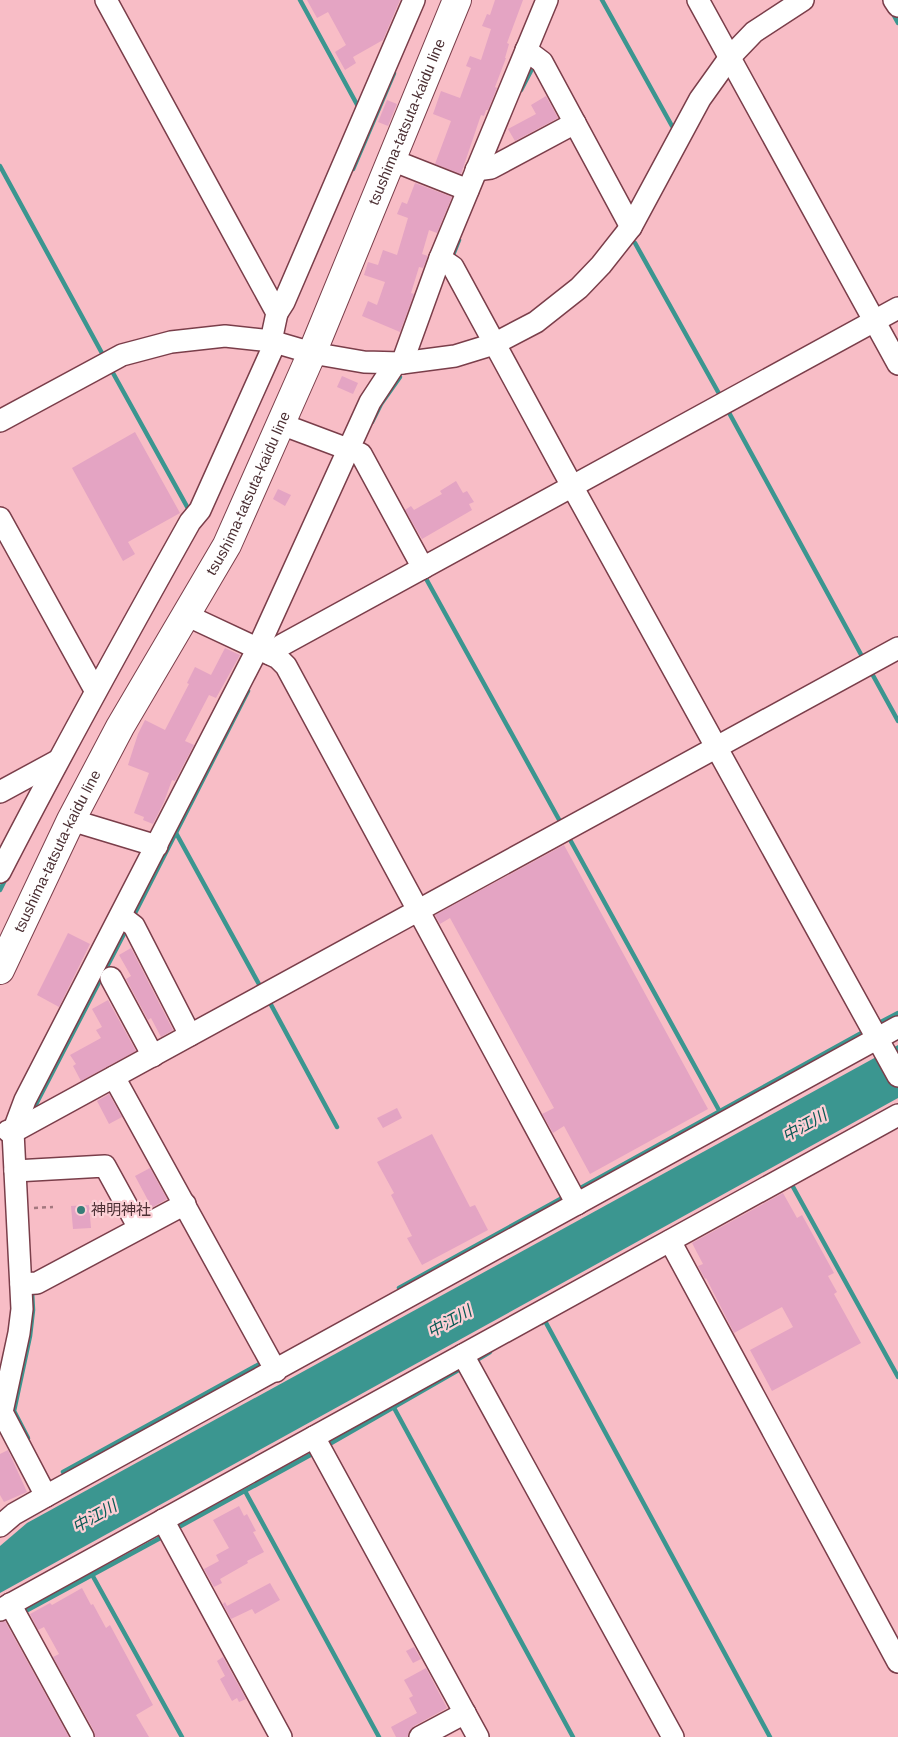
<svg xmlns="http://www.w3.org/2000/svg" width="898" height="1737" font-family="Helvetica,'Noto Sans JP',sans-serif">
<rect width="100%" height="100%" fill="#f8bdc6"/>
<polygon fill="#3b9690" points="898,1045 898,1098 0,1593 0,1546 27,1523"/>
<g fill="none" stroke-linecap="round" stroke-linejoin="round">
<g stroke="#3b9690" stroke-width="4.5">
<polyline points="300,0 360,110"/>
<polyline points="602,0 672,126"/>
<polyline points="892,12 898,23"/>
<polyline points="521,90 533,67"/>
<polyline points="0,166 103,355"/>
<polyline points="353,169 394,73"/>
<polyline points="635,243 722,399"/>
<polyline points="453,255 459,240"/>
<polyline points="113,373 190,512"/>
<polyline points="727,409 864,660"/>
<polyline points="372,422 381,404 400,377"/>
<polyline points="424,575 562,825"/>
<polyline points="870,670 898,721"/>
<polyline points="176,833 260,986"/>
<polyline points="568,836 720,1112"/>
<polyline points="0,890 6,878"/>
<polyline points="134,915 248,691"/>
<polyline points="269,1001 337,1127"/>
<polyline points="877,1024 898,1013"/>
<polyline points="32,1112 127,928"/>
<polyline points="792,1185 898,1377"/>
<polyline points="577,1190 865,1031"/>
<polyline points="399,1288 564,1197"/>
<polyline points="542,1323 545,1321 770,1737"/>
<polyline points="475,1361 490,1352"/>
<polyline points="393,1406 573,1737"/>
<polyline points="28,1438 14,1411 30,1336 33,1310 32,1292"/>
<polyline points="326,1446 462,1368"/>
<polyline points="63,1472 263,1362"/>
<polyline points="245,1491 379,1737"/>
<polyline points="177,1528 314,1453"/>
<polyline points="90,1571 182,1737"/>
<polyline points="22,1613 164,1536"/>
</g>
</g>
<g fill="#e4a4c3">
<polygon points="307,0 400,0 383,40 353,57 356,63 345,70 335,52 346,45 328,12 317,18"/>
<polygon points="495,0 523,0 507,43 509,44 505,58 506,58 495,87 497,88 488,110 486,110 484,116 481,115 461,174 435,164 451,121 433,114 441,91 460,98 471,68 466,66 470,56 481,60 491,29 482,26 487,14 490,15"/>
<polygon points="546,96 558,118 515,141 508,129 536,114 531,105"/>
<polygon points="387,100 397,104 388,126 378,122"/>
<polygon points="415,183 452,197 437,233 429,230 422,254 428,256 423,268 419,267 411,293 414,294 400,332 362,316 368,301 377,305 385,282 364,275 368,262 378,265 383,250 397,255 408,218 397,214 402,202 407,204"/>
<polygon points="342,376 358,383 353,394 337,387"/>
<polygon points="135,432 180,513 128,542 135,554 123,561 72,468"/>
<polygon points="456,481 463,493 467,491 474,502 469,504 472,510 422,539 405,510 411,506 414,510 442,494 440,491"/>
<polygon points="278,489 291,495 285,506 273,499"/>
<polygon points="225,648 240,655 216,698 209,695 185,741 194,745 175,781 172,780 164,802 153,824 143,820 144,817 134,813 149,773 128,765 138,734 145,720 165,730 189,684 187,683 195,667 211,675"/>
<polygon points="564,845 708,1109 590,1174 564,1126 553,1133 542,1114 554,1108 450,918 440,924 435,915"/>
<polygon points="68,933 90,944 59,1007 37,995"/>
<polygon points="131,948 173,1030 161,1037 151,1018 148,1020 126,979 131,976 119,955"/>
<polygon points="108,1000 136,1051 81,1081 73,1066 76,1064 70,1055 101,1038 96,1030 102,1027 92,1009"/>
<polygon points="109,1094 122,1117 109,1124 97,1101"/>
<polygon points="397,1108 402,1118 383,1128 377,1118"/>
<polygon points="432,1134 470,1207 475,1205 488,1230 422,1265 407,1238 412,1236 391,1195 394,1193 377,1162"/>
<polygon points="150,1168 167,1199 146,1211 144,1207 150,1204 135,1176"/>
<polygon points="783,1193 797,1218 802,1215 834,1273 828,1276 837,1292 834,1294 861,1343 772,1391 750,1350 793,1327 782,1307 734,1333 706,1278 705,1279 698,1266 703,1264 692,1243"/>
<polygon points="89,1205 91,1228 73,1229 71,1206"/>
<polygon points="8,1450 27,1492 4,1502 0,1495 0,1454"/>
<polygon points="239,1506 244,1516 247,1514 256,1531 253,1532 264,1552 247,1561 248,1563 220,1579 222,1583 214,1587 204,1569 219,1561 216,1555 229,1548 213,1520"/>
<polygon points="270,1583 280,1600 255,1614 252,1609 231,1619 223,1604 225,1602 227,1606"/>
<polygon points="82,1588 91,1605 93,1604 106,1628 110,1625 153,1705 136,1715 149,1737 95,1737 94,1731 53,1657 59,1654 44,1627 38,1630 30,1614 50,1603 52,1605"/>
<polygon points="5,1621 69,1737 0,1737 0,1622"/>
<polygon points="414,1647 421,1659 413,1663 406,1651"/>
<polygon points="223,1657 246,1699 239,1702 237,1698 232,1701 220,1679 225,1676 217,1661"/>
<polygon points="426,1668 447,1708 414,1726 409,1731 408,1737 396,1737 391,1727 417,1713 409,1698 413,1696 404,1680"/>
</g>
<g fill="none" stroke-linecap="round" stroke-linejoin="round">
<defs>
<g id="minor">
<polyline points="106,0 277,313 271,341"/>
<polyline points="698,0 898,364"/>
<polyline points="894,0 898,6"/>
<polyline points="526,50 542,62 631,227"/>
<polyline points="392,160 468,190"/>
<polyline points="476,170 491,168 575,123"/>
<polyline points="440,258 453,267 572,486 898,1076"/>
<polyline points="277,313 284,302 414,0"/>
<polyline points="402,363 440,258 547,0"/>
<polyline points="0,421 122,355 171,342 225,336 271,341 312,353 364,362 402,363 455,356 494,344 536,322 579,288 601,265 631,227 700,99 730,57 754,32 803,0"/>
<polyline points="281,424 361,454 423,568"/>
<polyline points="0,518 95,690"/>
<polyline points="186,615 278,658 286,666 577,1204"/>
<polyline points="270,654 282,645 898,308"/>
<polyline points="0,792 57,761"/>
<polyline points="71,820 157,846"/>
<path d="M0 872C61 753 125 638 190 522L200 510 275 343"/>
<polyline points="121,916 134,926 190,1035"/>
<polyline points="111,978 153,1056"/>
<polyline points="114,1077 276,1371"/>
<polyline points="8,1131 13,1132 898,648"/>
<polyline points="15,1171 105,1166 139,1228"/>
<polyline points="670,1241 898,1662"/>
<polyline points="21,1284 37,1283 185,1204"/>
<polyline points="463,1355 673,1737"/>
<polyline points="314,1437 478,1737"/>
<polyline points="46,1496 2,1412 19,1333 22,1309 13,1132 25,1100 258,648 370,402 395,364"/>
<polyline points="163,1520 281,1737"/>
<polyline points="0,1526 14,1514 46,1496 898,1027"/>
<polyline points="10,1604 83,1737"/>
<polyline points="0,1610 898,1115"/>
<polyline points="420,1737 465,1713"/>
</g>
<g id="major">
<path id="s1" d="M0 970 71 820 120 727 227 545 312 353 457 0"/>
</g>
</defs>
<use href="#minor" stroke="#7a3e4a" stroke-width="24"/>
<use href="#major" stroke="#7a3e4a" stroke-width="30"/>
<polyline stroke="#a4787f" stroke-width="2.5" stroke-dasharray="4 4" stroke-linecap="butt" points="34,1208 53,1207"/>
<use href="#minor" stroke="#fff" stroke-width="21"/>
<use href="#major" stroke="#fff" stroke-width="28"/>
</g>
<circle fill="#367d78" stroke="#fccfd5" stroke-width="2" cx="81" cy="1210" r="5"/>
<g text-anchor="middle" stroke-width="4.5" stroke-linejoin="round" paint-order="stroke">
<g font-size="15" fill="#4c3034" stroke="#fccfd5">
<text dy="5" stroke="none"><textPath href="#s1" startOffset="942">tsushima-tatsuta-kaidu line</textPath></text>
<text dy="5" stroke="none"><textPath href="#s1" startOffset="538">tsushima-tatsuta-kaidu line</textPath></text>
<text dy="5" stroke="none"><textPath href="#s1" startOffset="132">tsushima-tatsuta-kaidu line</textPath></text>
</g>
<g font-size="15" fill="#4c3034" stroke="#fccfd5" text-anchor="start">
<text x="91" y="1215">神明神社</text>
</g>
<g font-size="16" font-style="italic" fill="#075853" stroke="#fccfd5">
<text transform="translate(804 1125) rotate(-29)" y="6">中江川</text>
<text transform="translate(449 1321) rotate(-29)" y="6">中江川</text>
<text transform="translate(94 1516) rotate(-29)" y="6">中江川</text>
</g>
</g>
</svg>
